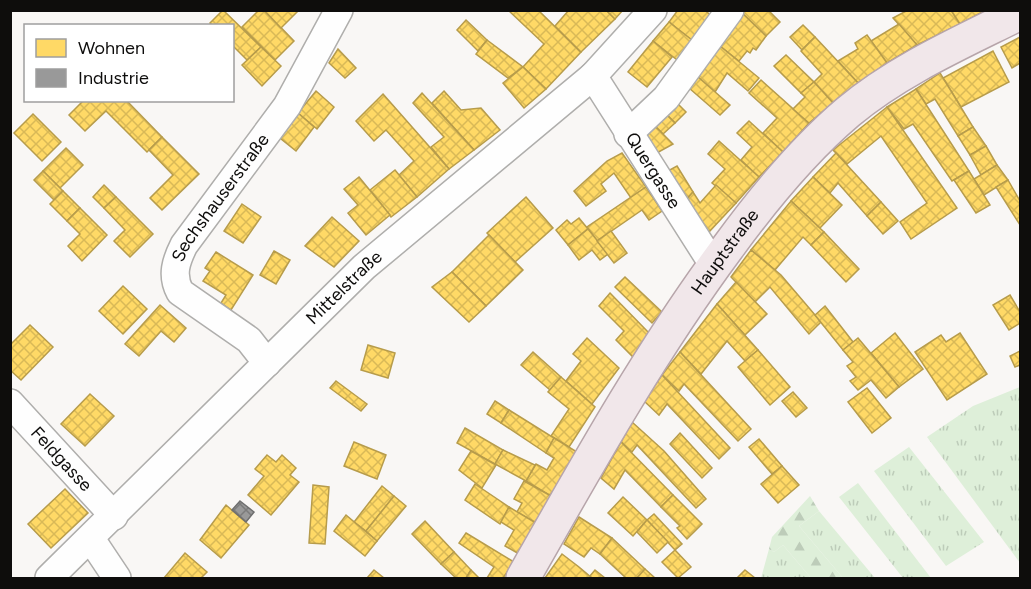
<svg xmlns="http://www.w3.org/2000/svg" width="1031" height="589" font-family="Figtree,sans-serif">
<defs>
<pattern id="grass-tufts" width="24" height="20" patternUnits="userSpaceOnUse" patternTransform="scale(1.5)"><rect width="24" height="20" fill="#deefd9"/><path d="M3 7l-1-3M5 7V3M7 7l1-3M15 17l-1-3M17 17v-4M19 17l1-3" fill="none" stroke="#bdccb9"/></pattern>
<pattern id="forest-firs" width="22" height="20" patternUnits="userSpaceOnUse" patternTransform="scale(1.5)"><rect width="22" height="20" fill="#deefd9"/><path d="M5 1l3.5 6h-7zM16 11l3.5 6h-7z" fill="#bdccb9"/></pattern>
<pattern id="homes-cross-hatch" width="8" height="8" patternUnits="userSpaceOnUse" patternTransform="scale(1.5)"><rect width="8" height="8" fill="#ffd966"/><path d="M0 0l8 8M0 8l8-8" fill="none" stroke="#d9b957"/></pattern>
<pattern id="industry-cross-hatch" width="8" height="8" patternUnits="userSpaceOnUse" patternTransform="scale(1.5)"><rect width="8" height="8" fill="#999"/><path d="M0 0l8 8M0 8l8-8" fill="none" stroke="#7b7b7b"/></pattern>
</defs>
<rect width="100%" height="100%" fill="#f9f7f5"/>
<g fill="url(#grass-tufts)">
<polygon points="1020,387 1020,563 927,437 973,406"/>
<polygon points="909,447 984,542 946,566 874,471"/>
<polygon points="858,483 931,578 903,578 839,497"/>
<polygon points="819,511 875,578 843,578 799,526"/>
<polygon points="783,545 811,578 761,578 769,549 774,552"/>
</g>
<polygon fill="url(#forest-firs)" points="810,496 819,511 799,526 843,578 811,578 783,545 774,552 769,549 772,537"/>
<g fill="url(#homes-cross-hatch)" stroke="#b79c4b" stroke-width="1.5">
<polygon points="223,10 261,47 247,60 232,45 232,26 213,26 210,23"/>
<polygon points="259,10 264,10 294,41 275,60 242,27"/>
<polygon points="264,10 299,10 281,28"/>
<polygon points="508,10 538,10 581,52 546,89 523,67 544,44"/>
<polygon points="569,10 606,10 615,19 581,52 555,26"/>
<polygon points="606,10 623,10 615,19"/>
<polygon points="678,10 704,10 712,16 693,41 669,22"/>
<polygon points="745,10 768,10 780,22 766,36 742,13"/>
<polygon points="908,10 951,10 960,24 917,45 893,18"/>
<polygon points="951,10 986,10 960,24"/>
<polygon points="742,13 766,36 756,50 753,48 750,53 747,51 739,61 720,46"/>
<polygon points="466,20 487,40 478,51 457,30"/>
<polygon points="669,22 697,44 681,63 653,41"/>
<polygon points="899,24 917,45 887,63 871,41"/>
<polygon points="803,25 815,37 802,50 790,37"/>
<polygon points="867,35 887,63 858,83 838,61 858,49 855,43"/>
<polygon points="815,37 858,83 833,103 814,82 822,74 801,51"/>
<polygon points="1020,37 1020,63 1012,68 1001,47"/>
<polygon points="487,40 523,67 508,78 476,54"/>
<polygon points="653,41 672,57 647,87 628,72"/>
<polygon points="720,46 759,78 748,91 727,73 715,92 698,77"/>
<polygon points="261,47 281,66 262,86 242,65"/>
<polygon points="338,49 356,68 345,78 329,63"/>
<polygon points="993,51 1009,82 961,107 943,78"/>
<polygon points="786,55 814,82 801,93 774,66"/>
<polygon points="523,67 546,89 524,108 503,83"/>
<polygon points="940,73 973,127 958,136 935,99 926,104 916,89"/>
<polygon points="698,77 730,105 720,115 689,88"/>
<polygon points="761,80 809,123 783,152 763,133 777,118 749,93"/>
<polygon points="814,82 833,103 809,123 793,109 805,97 801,93"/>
<polygon points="916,89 969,171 952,181 913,124 904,129 887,107"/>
<polygon points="316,91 334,107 317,129 298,113"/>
<polygon points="444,91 461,110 481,108 500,130 474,150 432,103"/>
<polygon points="422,93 474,150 449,169 431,147 444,137 413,103"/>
<polygon points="383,94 449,169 417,197 399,175 414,161 386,130 374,141 356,121"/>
<polygon points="84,100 126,100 162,137 147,152 106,111 85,131 69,115"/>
<polygon points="676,102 686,112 675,123 665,113"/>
<polygon points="887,107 957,208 911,239 900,222 927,203 881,136 847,164 833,150"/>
<polygon points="298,113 314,127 296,151 280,138"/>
<polygon points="665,113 675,123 663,134 653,124"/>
<polygon points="33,114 61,142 42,161 14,133"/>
<polygon points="749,121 783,152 759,177 741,160 752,147 737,133"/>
<polygon points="653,124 673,144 655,154 643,133"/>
<polygon points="973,127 986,146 970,155 958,136"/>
<polygon points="162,137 199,174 162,210 150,198 173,175 149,150"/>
<polygon points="719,141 759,177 736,203 712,183 725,169 708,154"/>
<polygon points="986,146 997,165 981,175 970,155"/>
<polygon points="66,148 83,165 60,188 43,171"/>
<polygon points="622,153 646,187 631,198 614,173 601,184 606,191 586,206 574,191 607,161"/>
<polygon points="836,153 881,202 867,216 838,183 830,193 813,177"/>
<polygon points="997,165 1008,180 984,195 974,179"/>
<polygon points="677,166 693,192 684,202 666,172"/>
<polygon points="395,170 417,197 391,217 370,190"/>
<polygon points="43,171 63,191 54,200 34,180"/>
<polygon points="969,171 990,205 976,213 954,180"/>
<polygon points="359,177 390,215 366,235 348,213 358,205 344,189"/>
<polygon points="813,177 842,205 820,228 791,201"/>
<polygon points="1008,180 1020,201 1020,225 996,187"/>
<polygon points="104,185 116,197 104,208 93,197"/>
<polygon points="716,185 736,203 708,233 684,202 693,192 700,203"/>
<polygon points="646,187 662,211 649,220 642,210 597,241 587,227"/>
<polygon points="63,191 80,208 67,221 50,204"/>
<polygon points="116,197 153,234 130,257 114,241 125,230 104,208"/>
<polygon points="526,197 553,228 515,262 487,233"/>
<polygon points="791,201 824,232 811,245 803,237 775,270 751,250"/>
<polygon points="881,202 898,221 883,234 867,216"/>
<polygon points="242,204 261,217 243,243 224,231"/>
<polygon points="80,208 107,235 82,261 68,246 80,234 67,221"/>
<polygon points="332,217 359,241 334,267 305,246"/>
<polygon points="579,218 588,229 568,245 556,230 567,220 571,224"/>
<polygon points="588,229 608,254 600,260 592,250 579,260 568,245"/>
<polygon points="611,231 627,253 614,263 597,241"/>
<polygon points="824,232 859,269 846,282 811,245"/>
<polygon points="489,235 523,270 486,306 452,272"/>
<polygon points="751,250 781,275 821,322 809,334 770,287 755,302 731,277"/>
<polygon points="274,251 290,260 276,284 260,275"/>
<polygon points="216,252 253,275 231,310 221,303 226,295 203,281 210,271 205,268"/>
<polygon points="452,272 486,306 469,322 432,287"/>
<polygon points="625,277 662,312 652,323 615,287"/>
<polygon points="736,282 767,314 745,335 717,304"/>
<polygon points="123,286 147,309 123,334 99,311"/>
<polygon points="610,293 651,335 634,358 616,340 624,331 599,306"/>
<polygon points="1010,295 1020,312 1020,323 1009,330 993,305"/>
<polygon points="717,304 758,350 745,361 727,341 701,374 680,352"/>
<polygon points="160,305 186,328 174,342 161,331 139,356 125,344"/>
<polygon points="825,306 853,342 843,350 815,315"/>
<polygon points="30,325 53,347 21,380 10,370 10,345"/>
<polygon points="895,333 923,369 899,387 871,353"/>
<polygon points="960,333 987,374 947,400 915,352 941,335 946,342"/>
<polygon points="587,338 619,368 592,404 566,381 581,361 573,354"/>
<polygon points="858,338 899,387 886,398 871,380 858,390 850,381 856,377 847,366 853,362 843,350"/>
<polygon points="368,345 395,353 388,378 361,370"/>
<polygon points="758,350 790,387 770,405 738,367"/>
<polygon points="1020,351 1020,365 1015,367 1010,356"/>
<polygon points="533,352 561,377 550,390 521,365"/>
<polygon points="680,352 751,429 738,441 684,384 679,391 662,375"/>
<polygon points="662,375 730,448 719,459 667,404 659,415 644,401"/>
<polygon points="561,377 595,407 569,447 551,436 569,409 548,392"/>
<polygon points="336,381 367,404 361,411 330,388"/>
<polygon points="867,388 891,418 872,433 848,402"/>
<polygon points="793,392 807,408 796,417 782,401"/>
<polygon points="90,394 114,416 85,446 61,424"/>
<polygon points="495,401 509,410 501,423 487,414"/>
<polygon points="509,410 554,438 546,453 501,423"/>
<polygon points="632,422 664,451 706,499 696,508 637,445 632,452 621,442"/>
<polygon points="465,428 503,450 495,464 457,443"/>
<polygon points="680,433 712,468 702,478 670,444"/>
<polygon points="554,438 577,452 551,496 526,481 536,464 547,470 554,458 546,453"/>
<polygon points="759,439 782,466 772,474 749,447"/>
<polygon points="354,442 386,455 377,479 344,466"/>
<polygon points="621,442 673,495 661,507 625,470 614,489 601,478"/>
<polygon points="503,450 535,465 526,481 495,464"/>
<polygon points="471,451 496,465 482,488 459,470"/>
<polygon points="267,455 276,462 282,455 296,468 290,475 299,482 271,515 248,495 264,476 255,469"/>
<polygon points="782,466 799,485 778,503 761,484"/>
<polygon points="524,481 551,496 536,523 517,512 522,503 514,499"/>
<polygon points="475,484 509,507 500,524 465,500"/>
<polygon points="313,485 329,487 325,544 309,543"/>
<polygon points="382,486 394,496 366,531 354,522"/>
<polygon points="65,489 88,513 51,548 28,524"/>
<polygon points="673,495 702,524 687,539 677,528 680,526 661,507"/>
<polygon points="394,496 406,506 377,541 366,531"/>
<polygon points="623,497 647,520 633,536 608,513"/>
<polygon points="226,505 249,525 221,558 200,540"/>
<polygon points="509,507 536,523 519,554 505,546 514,530 501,522"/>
<polygon points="654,514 682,544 675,550 647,520"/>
<polygon points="346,515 377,541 365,556 334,531"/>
<polygon points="579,517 612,538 600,554 591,548 584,557 564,544"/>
<polygon points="647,520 668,542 657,553 637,532"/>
<polygon points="425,521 454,552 441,564 412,534"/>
<polygon points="466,533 514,562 503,578 487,578 494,567 459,543"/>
<polygon points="612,538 645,569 637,578 626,578 600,554"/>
<polygon points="675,550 691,567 678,578 662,562"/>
<polygon points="454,552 471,570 466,578 456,578 441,564"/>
<polygon points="185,553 207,572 201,578 164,578"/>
<polygon points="562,554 579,567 592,578 545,578"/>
<polygon points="645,569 655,578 637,578"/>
<polygon points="374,570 384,578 367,578"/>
<polygon points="471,570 479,578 466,578"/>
<polygon points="595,570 605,578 592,578 590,576"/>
<polygon points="745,570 755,578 737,578"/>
</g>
<polygon fill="url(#industry-cross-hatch)" stroke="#6f6f6f" stroke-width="1.5" points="240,501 254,512 246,522 232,510"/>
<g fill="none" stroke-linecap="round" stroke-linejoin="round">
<defs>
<g id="minor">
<path id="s1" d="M593 76 714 266"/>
<polyline points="628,134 666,98 730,10"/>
<path id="s2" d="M267 363 249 340 180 292C171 275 176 261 184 245L287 106 339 10"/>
<path id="s3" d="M10 403 114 516"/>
<polyline points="91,539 117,578"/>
<path id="s4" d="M49 578 364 267 593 76 653 10"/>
</g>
<g id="major">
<path id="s5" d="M523 578C587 465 650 352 728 247 763 199 802 151 848 112 898 70 962 42 1020 13"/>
</g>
</defs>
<use href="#minor" stroke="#afaeac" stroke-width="30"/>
<use href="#major" stroke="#b7a5aa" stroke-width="36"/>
<use href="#minor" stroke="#fefefe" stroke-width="27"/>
<use href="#major" stroke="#f1e7ea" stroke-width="33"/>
</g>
<g text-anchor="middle" stroke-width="6" stroke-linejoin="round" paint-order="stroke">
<g font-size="18" fill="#0e0d0c" stroke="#fff">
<text dy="6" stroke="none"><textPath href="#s1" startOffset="112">Quergasse</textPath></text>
<text dy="6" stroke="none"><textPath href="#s2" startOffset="222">Sechshauserstraße</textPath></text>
<text dy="6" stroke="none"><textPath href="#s5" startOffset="384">Hauptstraße</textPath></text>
<text dy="6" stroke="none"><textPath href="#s4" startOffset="414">Mittelstraße</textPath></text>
<text dy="6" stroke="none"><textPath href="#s3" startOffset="76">Feldgasse</textPath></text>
</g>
</g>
<rect width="1031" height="589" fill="none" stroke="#0e0d0c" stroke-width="24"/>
<rect x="24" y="24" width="210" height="78" fill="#ffffff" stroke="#9f9e9e" stroke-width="1.5"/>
<rect x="36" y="39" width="30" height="18" fill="#ffd966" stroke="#9f9e9e" stroke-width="1.5"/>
<text x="78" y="54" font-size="18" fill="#0e0d0c">Wohnen</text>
<rect x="36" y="69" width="30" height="18" fill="#999999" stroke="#9f9e9e" stroke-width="1.5"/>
<text x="78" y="84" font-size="18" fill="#0e0d0c">Industrie</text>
</svg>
